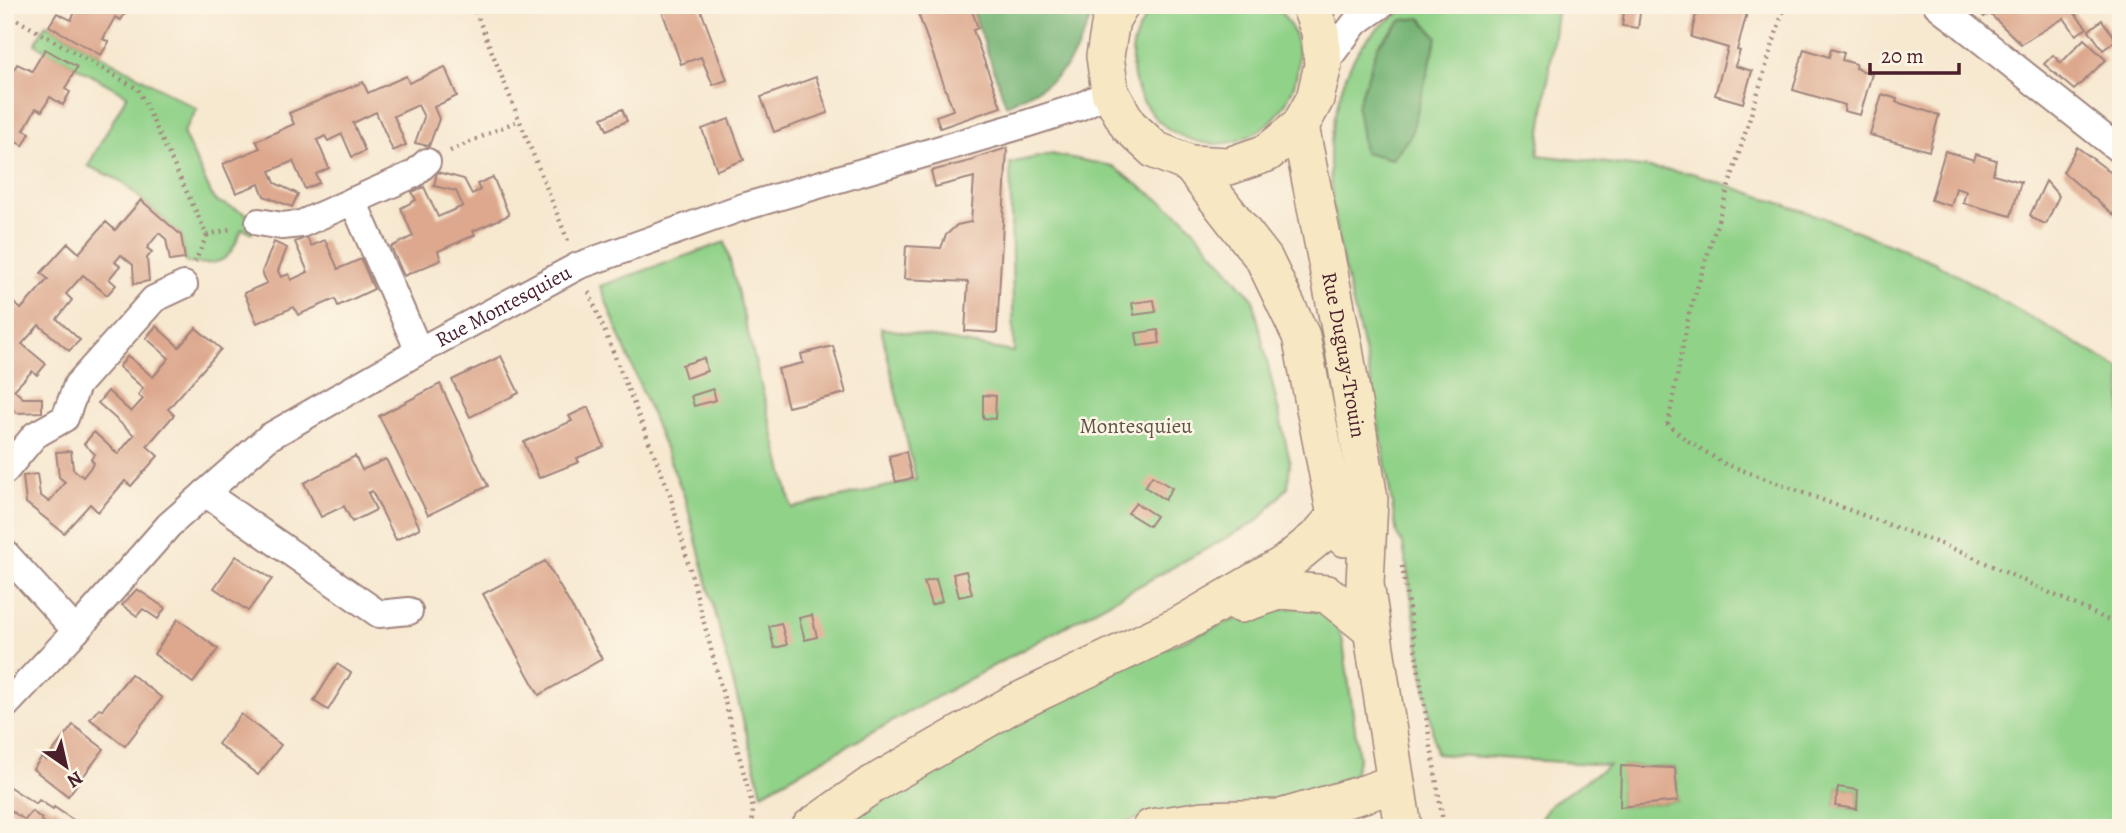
<svg xmlns="http://www.w3.org/2000/svg" width="2126" height="833" font-family="Alegreya,serif">
<rect width="100%" height="100%" fill="#fcf5e5"/>
<filter id="ink" filterUnits="userSpaceOnUse"><feTurbulence type="fractalNoise" baseFrequency=".0143" numOctaves="2"/><feDisplacementMap in="SourceGraphic" scale="14" xChannelSelector="R" yChannelSelector="G"/><feConvolveMatrix kernelMatrix="1 2 1 2 8 2 1 2 1" color-interpolation-filters="sRGB"/></filter>
<filter id="wash" filterUnits="userSpaceOnUse"><feTurbulence type="fractalNoise" baseFrequency=".00686" numOctaves="4" result="noise"/><feDisplacementMap in="SourceGraphic" scale="28" xChannelSelector="R" yChannelSelector="G"/><feGaussianBlur stdDeviation="1.57" result="paint"/><feColorMatrix in="noise" values="0 0 0 0 0 0 0 0 0 0 0 0 0 0 0 0 0 1.4 0 .05"/><feComposite in="paint" operator="in"/></filter>
<g filter="url(#wash)">
<rect width="100%" height="100%" fill="#f7e8d0"/>
<g fill="#91d289" stroke="#6e785a" stroke-width="2" fill-rule="evenodd">
<path d="M1154 5H1277C1282 14 1290 24 1294 33 1312 88 1269 146 1212 144 1207 144 1201 142 1196 141 1157 131 1133 99 1132 59 1131 39 1143 21 1154 5Z"/>
<path d="M1414 5H1558L1538 155 1692 173 1824 218 1934 262 2121 369V828H1534L1551 804 1609 765 1436 754 1403 544 1397 535C1388 481 1380 427 1369 373 1355 303 1329 231 1330 159 1330 136 1335 113 1341 91 1347 71 1356 50 1371 35 1383 22 1399 14 1414 5ZM1622 766 1675 768 1678 801 1620 807ZM1838 787 1858 790 1857 809 1835 806Z"/>
<path d="M46 24 197 109 183 133 214 200 259 219 252 233 242 229C228 263 223 265 186 263L181 235 121 181 88 166 127 95 35 44Z"/>
<polygon points="1051,154 1112,166 1184,218 1253,299 1290,461 1288,487 1259,520 762,793 686,501 600,286 725,242 792,508 916,480 881,328 1014,352 1010,163"/>
<polygon points="1315,607 1334,620 1343,642 1359,758 1352,780 1323,798 1155,814 1105,828 840,828 880,800 1123,666 1225,623 1267,609"/>
</g>
<g fill="#74b475" stroke="#5f6a50" stroke-width="2">
<path d="M971 5H1091C1093 15 1089 23 1085 32 1067 78 1048 85 1006 105Z"/>
<polygon points="1421,18 1437,37 1411,135 1392,159 1364,152 1357,107 1378,45 1402,20"/>
</g>
<g id="blocks">
<g fill="#dda88d">
<polygon points="79,5 124,5 128,8 121,20 115,17 103,39 109,42 101,55 49,26 57,13 71,20"/>
<polygon points="660,5 699,5 727,80 713,85 701,57 681,64"/>
<polygon points="915,5 970,5 978,28 973,30 1001,107 940,128 936,116 953,110"/>
<polygon points="1625,5 1641,5 1638,28 1622,26"/>
<polygon points="1698,5 1759,5 1757,11 1748,9 1737,50 1740,51 1735,66 1752,71 1743,103 1715,95 1728,48 1691,37"/>
<polygon points="1975,5 2070,5 2076,15 2087,28 2076,35 2064,18 2021,44 1989,13 1984,17"/>
<polygon points="2102,20 2116,40 2103,50 2089,30"/>
<polygon points="2084,39 2106,60 2074,90 2044,64 2053,55 2061,63"/>
<polygon points="45,49 77,67 65,89 70,92 63,105 50,97 42,111 36,108 24,130 30,133 23,146 17,142 5,164 5,73 11,76 17,64 32,71"/>
<polygon points="1804,49 1829,57 1831,49 1844,53 1842,60 1856,64 1855,68 1872,74 1860,115 1844,111 1845,105 1793,90"/>
<polygon points="445,67 457,96 434,107 439,119 429,146 415,143 424,117 418,105 394,116 406,145 393,151 376,112 353,123 365,151 352,157 342,134 328,141 325,136 317,140 329,168 316,174 319,183 305,189 293,161 270,171 275,183 298,194 292,207 264,196 259,184 236,193 223,164 260,148 256,141 294,124 289,113 363,82 368,93 406,76 409,83"/>
<polygon points="816,77 828,113 774,132 761,97"/>
<polygon points="1882,94 1897,99 1896,102 1939,115 1929,151 1870,135"/>
<polygon points="622,109 627,121 607,130 602,118"/>
<polygon points="729,119 744,160 717,170 702,129"/>
<polygon points="2077,147 2121,180 2121,221 2063,172"/>
<polygon points="1007,148 997,333 965,331 968,282 904,279 906,246 941,248 946,235 957,225 971,222 974,177 935,187 931,171 974,160 975,158"/>
<polygon points="1945,151 1974,160 1976,154 1996,160 1993,174 2021,182 2011,216 1963,203 1966,191 1956,188 1951,206 1931,200"/>
<polygon points="437,172 464,179 472,194 480,190 477,184 493,177 509,215 473,231 475,235 438,251 441,260 404,276 391,247 413,236 401,208 416,200 412,192 424,187 438,217 463,206 456,191 434,186"/>
<polygon points="2046,181 2059,196 2046,224 2035,220 2030,215"/>
<polygon points="141,200 181,235 185,259 170,261 166,239 159,233 147,248 152,252 147,258 149,281 134,284 133,265 121,255 115,262 120,266 109,279 116,285 107,295 83,275 66,294 72,300 57,319 80,340 69,351 39,325 22,344 46,364 37,375 32,371 14,390 23,398 42,398 42,412 17,413 5,403 5,314 14,303 21,309 48,279 41,273 68,243 79,253 106,222 115,230"/>
<polygon points="307,237 311,246 325,240 338,269 361,259 374,289 338,306 335,299 298,315 294,307 257,323 244,293 267,283 262,272 274,242 287,248 278,271 281,277 289,274 291,280 308,272 295,242"/>
<polygon points="1154,300 1156,312 1134,315 1132,303"/>
<polygon points="156,326 179,347 196,328 221,349 168,409 174,415 147,446 158,456 131,486 125,481 98,512 90,504 64,533 26,503 23,476 37,474 40,495 49,502 65,482 59,477 56,452 71,451 73,469 83,477 94,463 91,459 95,454 84,444 94,432 118,454 134,435 98,403 108,391 131,412 143,399 138,395 143,388 119,367 128,356 153,377 169,358 146,338"/>
<polygon points="1158,330 1160,343 1138,346 1136,333"/>
<polygon points="833,346 846,393 788,407 778,369 803,363 801,354"/>
<polygon points="501,356 519,393 470,417 452,380"/>
<polygon points="704,358 707,371 686,378 682,365"/>
<polygon points="440,384 488,486 428,515 379,416"/>
<polygon points="713,389 716,400 694,406 691,396"/>
<polygon points="983,395 996,396 995,419 983,418"/>
<polygon points="588,407 604,447 577,458 579,462 539,478 524,442 572,421 569,416"/>
<polygon points="906,452 912,478 896,482 889,456"/>
<polygon points="355,456 362,470 386,459 420,528 396,540 372,491 368,493 376,510 352,522 344,506 321,517 304,483"/>
<polygon points="1152,476 1172,488 1165,500 1145,487"/>
<polygon points="1136,503 1156,516 1149,526 1128,513"/>
<polygon points="236,556 272,579 248,611 214,588"/>
<polygon points="545,561 602,659 539,695 483,594"/>
<polygon points="966,571 972,594 959,597 953,574"/>
<polygon points="936,579 942,601 931,605 924,582"/>
<polygon points="137,589 165,608 158,619 143,609 137,616 122,605"/>
<polygon points="812,615 817,637 805,640 799,618"/>
<polygon points="178,619 218,649 193,683 154,654"/>
<polygon points="781,623 787,645 774,648 769,626"/>
<polygon points="337,664 351,673 328,710 314,701"/>
<polygon points="131,674 162,698 125,746 90,719 99,708 102,710"/>
<polygon points="241,714 281,745 258,775 218,744"/>
<polygon points="73,725 104,749 68,796 33,769 42,757 46,760"/>
<polygon points="1621,766 1675,768 1678,801 1620,807"/>
<polygon points="5,784 36,804 39,800 53,809 54,807 85,828 46,828 47,826 41,820 42,819 32,811 25,820 5,807"/>
<polygon points="1838,787 1858,790 1857,809 1835,806"/>
</g>
</g>
</g>
<g filter="url(#ink)">
<use href="#blocks" fill-opacity="0" stroke="#a0847e" stroke-width="2"/>
<g fill="none" stroke-linecap="round" stroke-linejoin="round">
<defs>
<g id="street">
<polyline points="1937,5 2121,151"/>
<polyline points="1323,65 1355,23 1381,5"/>
<polyline points="353,201 419,351"/>
<polyline points="259,222 282,226 301,224 414,174 427,162"/>
<polyline points="5,471 35,435 65,418 77,385 154,299 184,285"/>
<polyline points="205,493 379,614 409,611"/>
<polyline points="5,553 76,631"/>
<path id="s1" d="M5 706 76 631 169 525 269 437 419 351 578 266 740 208 1019 126 1079 107 1110 92"/>
</g>
<g id="secondary">
<polyline points="1120,5 1111,20 1105,56 1110,92 1128,125 1155,150 1190,164 1229,166 1267,153 1300,126 1315,99 1323,65 1320,31 1310,5"/>
<path id="s2" d="M1300 126 1343 343 1369 499 1365 584 1403 828"/>
<polyline points="1190,164 1264,259 1301,336 1336,516 1345,538"/>
<polyline points="1241,604 1282,590 1327,594 1372,630"/>
<polyline points="810,828 870,786 1011,705 1184,623 1285,564 1319,536 1336,516"/>
<polyline points="1151,828 1203,820 1281,818 1367,793 1395,783"/>
</g>
</defs>
<use href="#street" stroke="#a0847e" stroke-width="30"/>
<use href="#secondary" stroke="#a0847e" stroke-width="40"/>
<g stroke="#a0847e" stroke-width="4.5" stroke-dasharray="2 5" stroke-linecap="butt">
<polyline points="473,5 568,241"/>
<polyline points="1785,5 1689,314 1668,424 1685,439 1723,463 1962,552 2121,626"/>
<polyline points="5,13 138,89 207,235 195,262"/>
<polyline points="450,151 519,120"/>
<polyline points="207,235 234,228"/>
<polyline points="589,292 670,494 753,808 752,828"/>
<polyline points="1402,566 1444,828"/>
</g>
<use href="#street" stroke="#fff" stroke-width="26"/>
<use href="#secondary" stroke="#f7e8c3" stroke-width="37"/>
</g>
</g>
<g text-anchor="middle" stroke-width="5" stroke-linejoin="round" paint-order="stroke">
<g font-size="21" fill="#4a1f2b" stroke="#fcf5e5">
<text dy="7" stroke="none"><textPath href="#s1" startOffset="646">Rue Montesquieu</textPath></text>
<text dy="7" stroke="none"><textPath href="#s2" startOffset="233">Rue Duguay-Trouin</textPath></text>
</g>
<g font-size="21" fill="#5f5547" stroke="#fcf5e5">
<text x="1136" y="433">Montesquieu</text>
</g>
</g>
<rect width="2126" height="833" fill="none" stroke="#fcf5e5" stroke-width="28"/>
<g transform="translate(66 766) rotate(146)" stroke="#fcf5e5" stroke-width="5" paint-order="stroke">
<path d="M0-5L12 26L0 18L-12 26Z" fill="#4a1f2b"/>
<text y="-10" font-size="19" font-weight="bold" text-anchor="middle" fill="#4a1f2b">N</text>
</g>
<path d="M1870 63v10h89v-10" fill="none" stroke="#4a1f2b" stroke-width="3.5"/>
<text x="1881" y="63" font-size="21" fill="#4a1f2b" stroke="#fcf5e5" stroke-width="5" paint-order="stroke">20 m</text>
</svg>
